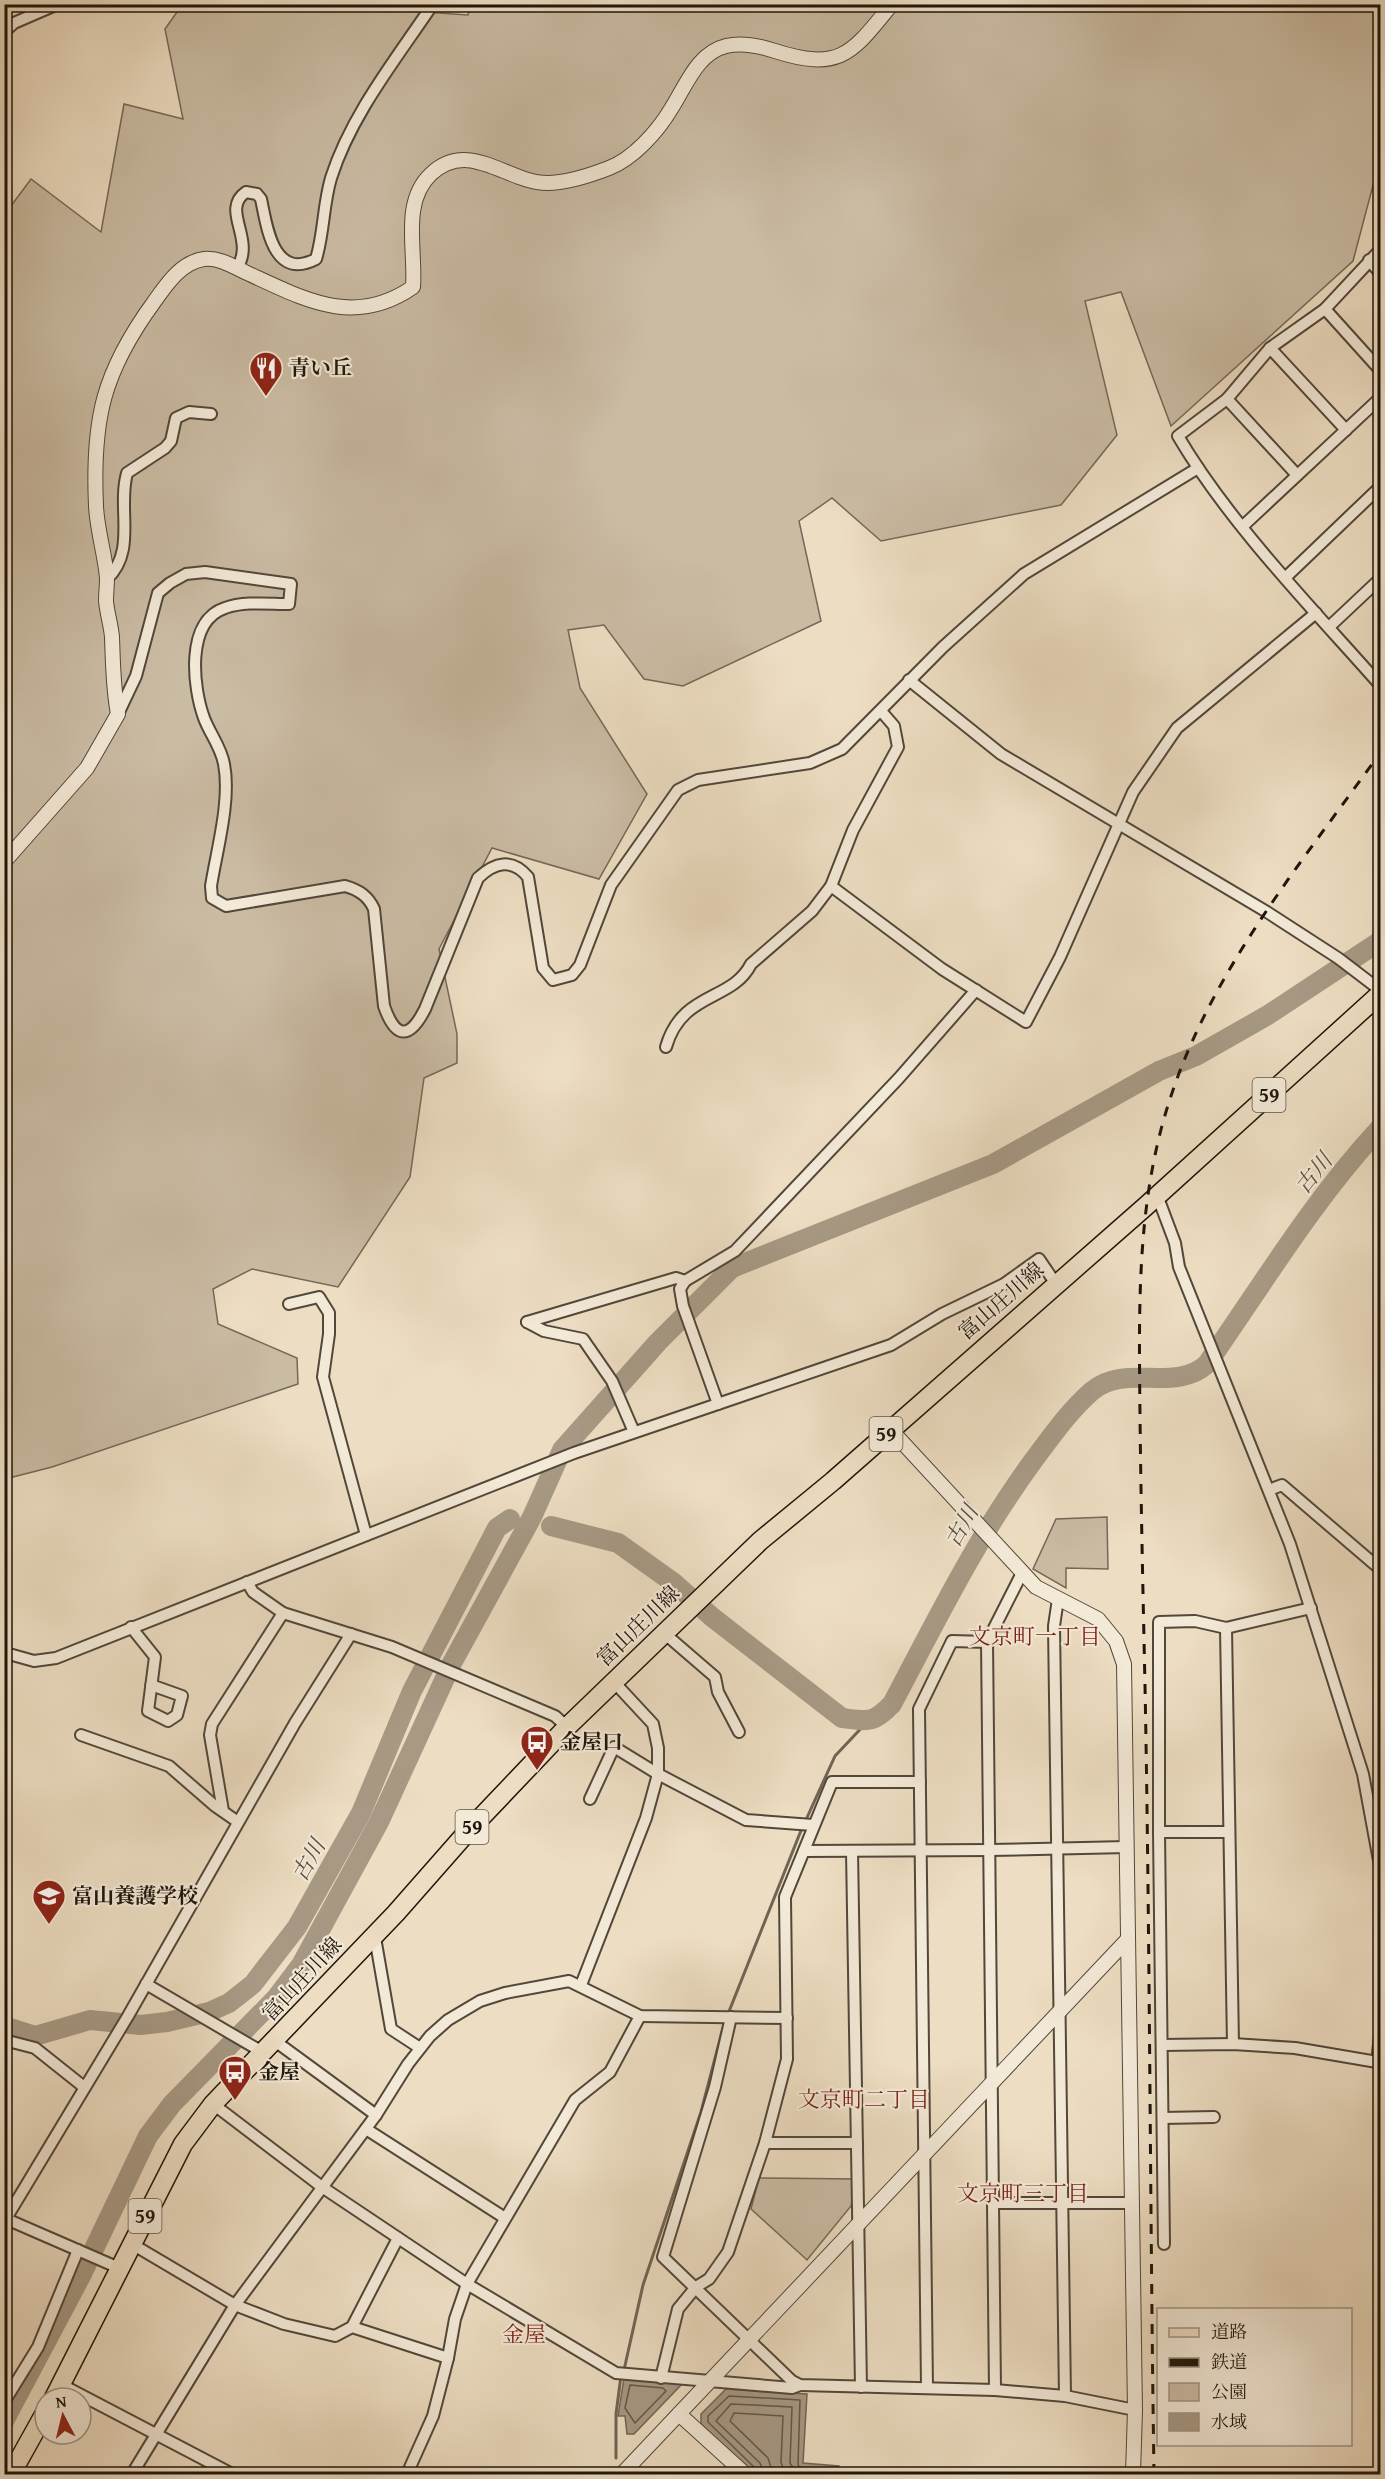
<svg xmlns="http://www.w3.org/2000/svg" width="1385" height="2479" font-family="'Gentium Book Plus','Noto Serif JP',serif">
<rect width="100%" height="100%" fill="#edddc2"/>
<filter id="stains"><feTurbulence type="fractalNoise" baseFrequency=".00333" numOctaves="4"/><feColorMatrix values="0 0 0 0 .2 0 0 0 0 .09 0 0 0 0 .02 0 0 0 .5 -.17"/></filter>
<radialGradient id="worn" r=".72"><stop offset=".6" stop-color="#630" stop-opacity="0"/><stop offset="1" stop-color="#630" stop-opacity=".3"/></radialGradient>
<g fill="#cabba3" stroke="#746858" stroke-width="1.5">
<polygon points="394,4 395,10 468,15 471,4 1380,5 1380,159 1353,261 1171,426 1121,292 1085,301 1117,435 1061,505 881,541 832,498 799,521 821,621 683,686 644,679 604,625 568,630 580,688 647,794 599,879 492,848 439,949 457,1034 457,1063 424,1078 410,1177 338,1287 252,1269 213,1289 218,1324 297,1358 298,1384 52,1467 5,1479 4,356 10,355 4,326 5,214 31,179 101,232 124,104 183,119 165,29 182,5"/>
<polygon points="1107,1517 1108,1569 1066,1568 1066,1588 1033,1569 1056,1519"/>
<polygon points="759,2178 857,2179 851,2206 807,2260 751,2209"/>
</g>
<g fill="#a79984" stroke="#706454" stroke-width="1.5">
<polygon points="624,2378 682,2384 634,2434 627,2434 625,2416 618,2416"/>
<polygon points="726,2389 807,2394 803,2463 839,2466 840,2474 753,2474 701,2425 701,2414"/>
</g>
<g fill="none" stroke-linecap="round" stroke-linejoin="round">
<g stroke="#625748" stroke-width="1.5">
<polygon points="630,2385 663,2388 666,2391 635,2423 625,2408"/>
<polyline points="757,2474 755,2468 708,2422 708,2416 729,2396 800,2400 798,2465 803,2469 831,2471 834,2474"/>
<polyline points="764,2474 760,2463 716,2421 731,2404 792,2407 790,2463 797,2474"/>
<polyline points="773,2474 768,2458 730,2421 734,2413 783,2416 781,2462 785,2474"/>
</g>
<g stroke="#706454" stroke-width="3">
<polyline points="805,1822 835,1756 868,1721"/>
<polyline points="728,2014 802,1828"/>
<polyline points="624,2370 643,2285 701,2112 725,2020"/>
<polyline points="616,2458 616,2414 621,2376"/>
</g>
<g stroke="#a79984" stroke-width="20">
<path d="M551 1526 618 1543 674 1583 712 1617 842 1718C868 1721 873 1724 892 1704 936 1621 977 1537 1033 1461 1051 1437 1069 1411 1092 1391 1124 1363 1176 1393 1207 1364 1263 1284 1313 1200 1380 1128"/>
<polyline points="4,2026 35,2036 90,2020 141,2025 167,2022 209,2012 229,2003 253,1984 297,1927 361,1813 412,1691 497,1528 510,1519"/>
<polyline points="4,2421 82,2274 148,2136 172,2104 276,1998 301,1965 379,1822 452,1663 532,1517 562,1450 658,1342 732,1268 993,1164 1159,1071 1196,1056 1268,1015 1380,941"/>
</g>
<defs>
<g id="minor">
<polyline points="4,32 14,23 58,4"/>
<path d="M1380 250 1325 309 1270 348 1227 399 1178 436C1229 523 1313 609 1380 685"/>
<polyline points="1369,260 1380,273"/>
<path d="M237 268C256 239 220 210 246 192L257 194 261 199C267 227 273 281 316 259 324 233 323 205 331 178 351 115 396 59 433 4"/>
<polyline points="1325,309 1380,370"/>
<polyline points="1270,348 1346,430"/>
<polyline points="1227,399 1297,475"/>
<polyline points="1243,526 1380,398"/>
<polyline points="1286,577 1380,487"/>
<path d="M107 579C137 551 117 509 127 473L165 448 171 441 176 418 189 412 211 414"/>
<polyline points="1329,627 1380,579"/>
<polyline points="909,680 1001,754 1267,912 1338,958 1380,990"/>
<path d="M118 714 136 676 158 593 170 583 186 574 205 572 291 584 289 604C269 604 245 601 225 608 185 621 193 688 204 718 210 734 221 747 224 764 231 800 217 849 211 886L212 898 226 906 345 886C359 890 368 896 374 909L384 1006C395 1038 409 1041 425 1009L478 878C495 862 512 858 528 877L543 968 553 980 572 975 580 965 611 885 678 790 698 780 810 763 842 749 943 647 1024 574 1198 468"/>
<polyline points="831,886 942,969 1026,1022 1060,957 1133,792 1177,728 1316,613"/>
<path d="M666 1047C682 991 732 1002 751 964L812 911 831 886 853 830 898 747 894 726 881 711"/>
<polyline points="1157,1195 1175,1243 1179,1267 1290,1544 1363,1774 1380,1866"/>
<polyline points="685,1281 680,1289 683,1306 718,1404"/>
<polyline points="289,1304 319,1297 329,1313 329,1334 323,1377 366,1535"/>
<polyline points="527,1322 676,1278 685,1281 735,1251 899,1078 976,990"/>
<polyline points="527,1322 544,1331 583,1339 612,1381 634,1432"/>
<polyline points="1269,1490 1282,1485 1380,1569"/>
<polyline points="247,1582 253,1592 283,1613 392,1647 555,1716 567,1727"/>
<polyline points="1058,1599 1054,1626 1065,2396"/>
<polyline points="131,1627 155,1657 148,1711 168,1721 177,1715 182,1696 151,1685"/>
<polyline points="1226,1628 1233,2044"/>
<polyline points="664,1633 715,1677 718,1692 739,1732"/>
<polyline points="4,1656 9,1654 34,1661 56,1658 574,1453 891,1345 942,1314 1004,1284 1039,1259 1056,1284"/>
<polyline points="81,1735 169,1766 215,1806 238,1822"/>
<polyline points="590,1799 614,1747 658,1774 746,1820 813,1825"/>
<polyline points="223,1811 210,1735 212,1724 283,1613"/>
<polyline points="1159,1832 1164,2244"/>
<polyline points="1228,1832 1159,1832 1159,1622 1195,1621 1226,1628 1311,1608"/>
<polyline points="804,1851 990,1850 1127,1847"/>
<polyline points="852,1851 861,2387"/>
<polyline points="372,1938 376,1943 391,2029 420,2048"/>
<polyline points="146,1984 264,2053"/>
<polyline points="581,1985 646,1818 658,1774 658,1748 653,1724 614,1682"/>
<polyline points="731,2017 715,2087 663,2257 792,2381 800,2385 995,2390 1065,2396 1135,2410"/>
<polyline points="4,2040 35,2048 84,2087"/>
<polyline points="275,2041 376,2115"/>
<polyline points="1162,2045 1233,2044 1295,2048 1377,2062 1380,2036"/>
<polyline points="213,2104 322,2187 467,2284 616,2373 792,2388 800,2385"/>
<polyline points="1163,2118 1214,2117"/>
<polyline points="366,2129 505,2218"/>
<polyline points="765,2143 857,2143"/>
<polyline points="993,2203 1132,2203"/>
<polyline points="4,2218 119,2268"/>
<polyline points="4,2222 128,2016 295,1723 351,1634"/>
<polyline points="132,2244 235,2305 284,2324 335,2336 352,2327 448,2358"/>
<polyline points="352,2327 398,2238"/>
<polyline points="661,2378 678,2309 696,2287 709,2279 728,2252 765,2143 787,2059 785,1897 832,1782 920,1782"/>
<polyline points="62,2385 232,2474"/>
<polyline points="927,2388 919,1709 952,1641 987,1642"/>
<polyline points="995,2390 987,1642 1022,1573"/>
<polyline points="4,2402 38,2347 78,2250"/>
<polyline points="132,2474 235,2305 376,2115 408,2064 430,2036 448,2020 480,2001 505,1993 569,1981 640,2016 787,2018"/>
<polyline points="407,2474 433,2416 448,2358 455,2319 467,2284 575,2100 610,2072 640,2016"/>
</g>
<g id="tertiary">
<path d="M4 862 87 768 118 714C113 688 113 663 112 637 111 625 107 613 106 601 106 593 107 586 107 578 105 554 97 530 96 506 92 419 103 372 154 302 166 285 181 262 204 259 219 257 234 267 247 273 304 299 354 328 413 287 416 250 401 202 431 174 469 138 508 183 547 183 567 183 591 175 609 168 633 159 658 131 671 109 686 86 697 53 726 46 742 42 760 46 775 51 841 72 852 53 892 4"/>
<polyline points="891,1430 1036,1587 1098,1619 1116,1641 1124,1664 1135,2410 1133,2474"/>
<polyline points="679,2414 745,2474"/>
<polyline points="622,2474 1128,1939"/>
</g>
<g id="primary">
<polyline points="54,2398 183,2144 213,2104 396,1913 469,1830 567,1727 760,1541 833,1481 1146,1206 1380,994"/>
<polyline points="11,2474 45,2413"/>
</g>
</defs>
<use href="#minor" stroke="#52473a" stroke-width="14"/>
<use href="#tertiary" stroke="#52473a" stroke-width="16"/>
<use href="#primary" stroke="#1e150c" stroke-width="21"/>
<use href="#minor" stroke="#f3e9d7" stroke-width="10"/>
<use href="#tertiary" stroke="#f3e9d7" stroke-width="14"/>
<use href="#primary" stroke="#edddc2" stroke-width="18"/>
<path stroke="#1e150c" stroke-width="3" stroke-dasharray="10 10" stroke-linecap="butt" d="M1154 2474C1150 2211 1150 1948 1145 1685 1143 1595 1141 1505 1140 1416 1139 1307 1136 1200 1171 1096 1213 968 1303 861 1380 753"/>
</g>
<defs>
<symbol id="restaurant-pin" viewBox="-11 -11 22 30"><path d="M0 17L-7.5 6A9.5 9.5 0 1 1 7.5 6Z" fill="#8f2418" stroke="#f3e9d7"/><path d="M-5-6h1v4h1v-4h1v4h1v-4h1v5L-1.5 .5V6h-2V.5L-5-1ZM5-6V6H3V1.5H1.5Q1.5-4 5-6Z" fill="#fff"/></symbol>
<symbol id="bus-pin" viewBox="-11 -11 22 30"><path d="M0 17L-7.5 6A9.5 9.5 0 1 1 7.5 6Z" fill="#8f2418" stroke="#f3e9d7"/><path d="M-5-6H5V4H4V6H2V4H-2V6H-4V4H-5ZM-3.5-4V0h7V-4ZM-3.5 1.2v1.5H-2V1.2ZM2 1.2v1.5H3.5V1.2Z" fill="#fff"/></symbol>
<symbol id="school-pin" viewBox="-11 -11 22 30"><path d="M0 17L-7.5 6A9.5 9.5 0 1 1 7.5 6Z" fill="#8f2418" stroke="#f3e9d7"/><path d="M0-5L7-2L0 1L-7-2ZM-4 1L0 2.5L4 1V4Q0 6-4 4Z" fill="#fff"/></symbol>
</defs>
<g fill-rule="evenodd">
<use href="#restaurant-pin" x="247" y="349" width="38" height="52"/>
<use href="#bus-pin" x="518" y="1723" width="38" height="52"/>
<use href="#school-pin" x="30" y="1877" width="38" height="52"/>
<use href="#bus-pin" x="216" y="2053" width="38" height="52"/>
</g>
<g text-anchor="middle" stroke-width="4.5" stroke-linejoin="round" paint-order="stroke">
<g fill="#f3e9d7" stroke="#5e5549" stroke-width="1.5">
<rect x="1252.5" y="1078" width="33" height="34" rx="4.5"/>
<rect x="869.5" y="1417" width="33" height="34" rx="4.5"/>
<rect x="455.5" y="1810" width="33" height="34" rx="4.5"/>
<rect x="128.5" y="2199" width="33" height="34" rx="4.5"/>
</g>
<g font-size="20" font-weight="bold" fill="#1e150c">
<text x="1269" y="1102">59</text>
<text x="886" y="1441">59</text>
<text x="472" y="1834">59</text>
<text x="145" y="2223">59</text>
</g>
<g font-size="21" font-weight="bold" fill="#1e150c" stroke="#f3e9d7" text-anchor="start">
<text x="289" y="375">青い丘</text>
<text x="560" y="1749">金屋口</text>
<text x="72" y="1903">富山養護学校</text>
<text x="258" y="2079">金屋</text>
</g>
<g font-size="21" fill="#1e150c" stroke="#f3e9d7">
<text transform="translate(1001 1301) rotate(-41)" y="7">富山庄川線</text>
<text transform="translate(638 1626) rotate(-44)" y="7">富山庄川線</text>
<text transform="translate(302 1979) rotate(-47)" y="7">富山庄川線</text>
</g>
<g font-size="22" font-style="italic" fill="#5c5042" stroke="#f3e9d7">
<text transform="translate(1313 1173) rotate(-51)" y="8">古川</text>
<text transform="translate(961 1526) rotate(-61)" y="8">古川</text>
<text transform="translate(308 1860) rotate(-61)" y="8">古川</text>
</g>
<g font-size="22" fill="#7a1f14" stroke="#f3e9d7">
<text x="1035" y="1644">文京町一丁目</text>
<text x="864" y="2107">文京町二丁目</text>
<text x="1023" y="2201">文京町三丁目</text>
<text x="524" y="2342">金屋</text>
</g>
</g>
<rect width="1385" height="2479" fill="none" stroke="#edddc2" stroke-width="24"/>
<rect x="6" y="6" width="1373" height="2467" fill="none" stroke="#1e150c" stroke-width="3"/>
<rect x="12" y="12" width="1361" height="2455" fill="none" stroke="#1e150c" stroke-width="1.5"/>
<rect x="1157" y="2308" width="195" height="138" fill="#f3e9d7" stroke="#9e9486" stroke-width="1.5"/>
<rect x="1169" y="2328" width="30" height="9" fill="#edddc2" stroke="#9e9486" stroke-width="1.5"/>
<text x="1211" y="2338" font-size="18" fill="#1e150c">道路</text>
<rect x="1169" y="2358" width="30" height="9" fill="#1e150c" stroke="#9e9486" stroke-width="1.5"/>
<text x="1211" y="2368" font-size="18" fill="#1e150c">鉄道</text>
<rect x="1169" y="2383" width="30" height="18" fill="#cabba3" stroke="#9e9486" stroke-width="1.5"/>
<text x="1211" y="2398" font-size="18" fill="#1e150c">公園</text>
<rect x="1169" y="2413" width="30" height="18" fill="#a79984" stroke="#9e9486" stroke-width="1.5"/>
<text x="1211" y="2428" font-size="18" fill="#1e150c">水域</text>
<g transform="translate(63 2416) rotate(353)"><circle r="28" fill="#f3e9d7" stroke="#9e9486" stroke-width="1.5"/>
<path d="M0-4.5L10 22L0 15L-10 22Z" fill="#8f2418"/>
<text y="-9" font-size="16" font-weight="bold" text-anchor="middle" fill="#1e150c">N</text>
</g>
<rect width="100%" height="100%" filter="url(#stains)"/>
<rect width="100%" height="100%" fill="url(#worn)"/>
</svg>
